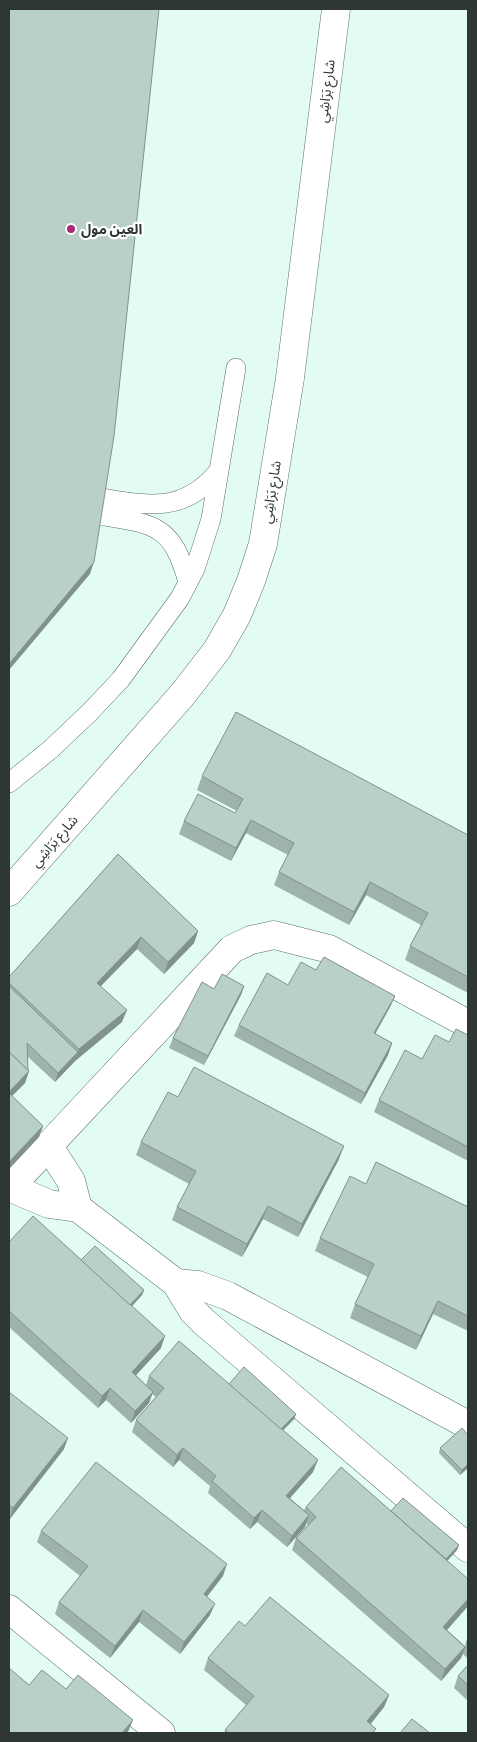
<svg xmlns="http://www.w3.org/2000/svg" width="477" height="1742" font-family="Commissioner,'Noto Sans Arabic',sans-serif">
<rect width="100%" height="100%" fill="#e3fcf1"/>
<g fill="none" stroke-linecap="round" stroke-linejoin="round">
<defs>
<g id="lane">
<path d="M102 498C149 506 183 513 218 472"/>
<path d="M99 515C154 524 172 524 188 582"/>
<polyline points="9,783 51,749 90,712 121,679 180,598 195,569 211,519 236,368"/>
</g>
<g id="street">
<polyline points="9,892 183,694 217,650 237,615 251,581 263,544 290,378 336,9"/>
<polyline points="48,1145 71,1181 78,1208"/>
<polyline points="9,1187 49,1204 78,1208 176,1283 193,1311 204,1322 468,1548"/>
<polyline points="9,1188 232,949 251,940 274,935 329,949 468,1024"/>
<polyline points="176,1283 198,1285 228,1296 468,1425"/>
<polyline points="9,1609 161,1733"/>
</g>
</defs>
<use href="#lane" stroke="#5a6f66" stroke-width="20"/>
<use href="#street" stroke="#5a6f66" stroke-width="29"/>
<use href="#lane" stroke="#fff" stroke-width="19"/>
<use href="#street" stroke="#fff" stroke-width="28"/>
</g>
<g fill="#9eb3a9">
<polygon points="202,776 468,835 468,993 405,960 410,946 421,925 366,895 349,925 274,885 279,872 288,855 246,833 231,861 179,834 184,821 235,813 237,811 197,790"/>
<polygon points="118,854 198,931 194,943 164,974 137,949 101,986 122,1022 75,1061 55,1082 27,1056 28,1070 29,1071 25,1083 12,1096 43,1126 39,1137 9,1169 9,977"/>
<polygon points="316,970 395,996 390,1007 375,1034 392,1043 388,1055 361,1104 234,1036 239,1025"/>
<polygon points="244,986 241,995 204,1065 169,1048 173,1038 214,989"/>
<polygon points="468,1035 468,1161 374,1112 379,1100 422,1059 449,1042"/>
<polygon points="178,1097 339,1159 298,1237 263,1219 242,1257 172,1220 177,1207 189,1184 136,1155 141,1142"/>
<polygon points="366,1184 468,1207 468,1331 433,1314 416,1350 350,1318 355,1304 368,1277 315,1251 320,1238"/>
<polygon points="9,1242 81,1260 144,1290 142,1295 132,1306 161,1348 136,1375 146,1385 149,1376 229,1384 296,1414 294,1419 283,1430 313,1472 290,1498 304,1510 306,1507 391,1511 457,1550 447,1561 468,1606 447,1630 465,1646 466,1641 468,1639 468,1659 463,1654 461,1658 441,1681 292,1550 296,1538 308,1525 306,1523 305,1527 287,1547 257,1522 250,1529 208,1493 210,1486 179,1460 173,1467 132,1432 136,1420 156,1397 152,1394 149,1403 131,1423 106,1400 98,1408 9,1327"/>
<polygon points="9,1392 64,1449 9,1520"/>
<polygon points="468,1435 468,1468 460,1475 439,1453 440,1448"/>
<polygon points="41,1531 223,1576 207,1597 210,1615 180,1654 139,1622 110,1658 55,1614 59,1602 80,1576 37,1542"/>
<polygon points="245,1626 389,1695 384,1707 371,1724 375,1733 224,1733 225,1730 246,1705 204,1670 208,1658"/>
<polygon points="468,1665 468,1701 454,1688 458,1676"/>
</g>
<g fill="#81928a">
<polygon points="94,562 90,574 9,670 9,664 15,655"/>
<polygon points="251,820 246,833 231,861 236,848"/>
<polygon points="370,882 366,895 349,925 354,912"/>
<polygon points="198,931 194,943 164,974 168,962"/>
<polygon points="141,937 137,949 93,994 97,983"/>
<polygon points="244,986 241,995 204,1065 208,1056"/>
<polygon points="395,996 390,1007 369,1045 374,1033"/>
<polygon points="127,1010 122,1022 75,1061 79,1049"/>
<polygon points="392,1043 388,1055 361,1104 365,1093"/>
<polygon points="78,1052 75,1061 55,1082 58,1073"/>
<polygon points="29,1071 25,1083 9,1099 9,1092"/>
<polygon points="43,1126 39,1137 9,1169 9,1162"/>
<polygon points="344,1146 339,1159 298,1237 302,1224"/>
<polygon points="268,1206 263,1219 242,1257 247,1244"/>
<polygon points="144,1290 142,1295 124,1315 126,1310"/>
<polygon points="438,1301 433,1314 416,1350 421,1336"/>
<polygon points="165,1336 161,1348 128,1384 132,1372"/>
<polygon points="110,1388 106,1400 98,1408 102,1396"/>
<polygon points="153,1392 149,1403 131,1423 135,1411"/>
<polygon points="296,1414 294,1419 275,1439 277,1434"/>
<polygon points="68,1438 64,1449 9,1520 13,1508"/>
<polygon points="183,1448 179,1460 173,1467 177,1455"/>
<polygon points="318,1460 313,1472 282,1507 286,1496"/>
<polygon points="468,1464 468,1468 460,1475 462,1470"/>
<polygon points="262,1510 257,1522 250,1529 254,1518"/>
<polygon points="309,1515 305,1527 287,1547 292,1536"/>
<polygon points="459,1545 457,1550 439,1570 441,1564"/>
<polygon points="227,1564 223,1576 199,1606 204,1594"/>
<polygon points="468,1599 468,1606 439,1639 443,1627"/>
<polygon points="215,1604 210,1615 180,1654 184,1642"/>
<polygon points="143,1610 139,1622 110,1658 115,1646"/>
<polygon points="465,1647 461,1658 441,1681 445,1669"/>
<polygon points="389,1695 384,1707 363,1733 367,1721"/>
<polygon points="133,1720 128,1732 127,1733 122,1733"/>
</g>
<g fill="#b8d0c5" stroke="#81928a">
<polygon points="9,9 159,9 114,436 94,562 9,664"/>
<polygon points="236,712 468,835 468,977 410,946 428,913 370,882 354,912 279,872 294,843 251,820 236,848 184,821 198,794 235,813 243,799 202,776"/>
<polygon points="118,854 198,931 168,962 141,937 97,983 127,1010 79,1049 9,983 9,977"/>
<polygon points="324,957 395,996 374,1033 392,1043 365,1093 239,1025 267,973 288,985 301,962 316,970"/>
<polygon points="222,974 244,986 208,1056 173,1038 202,982 214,989"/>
<polygon points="9,986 78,1052 58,1073 27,1043 28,1070 9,1052"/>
<polygon points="456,1029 468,1035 468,1147 379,1100 405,1050 422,1059 435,1035 449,1042"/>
<polygon points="9,1052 29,1071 9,1092"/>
<polygon points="194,1067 344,1146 302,1224 268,1206 247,1244 177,1207 196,1171 141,1142 168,1092 178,1097"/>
<polygon points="9,1093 43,1126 9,1162"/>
<polygon points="376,1162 468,1207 468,1316 438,1301 421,1336 355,1304 374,1264 320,1238 350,1176 366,1184"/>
<polygon points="33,1216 165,1336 132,1372 153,1392 135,1411 110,1388 102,1396 9,1311 9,1242"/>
<polygon points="95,1246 144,1290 130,1305 81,1260"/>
<polygon points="179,1341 318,1460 286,1496 309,1515 292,1536 262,1510 254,1518 212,1481 216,1476 183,1448 177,1455 136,1420 164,1388 149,1376"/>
<polygon points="244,1367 296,1414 281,1429 229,1384"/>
<polygon points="9,1392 68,1438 13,1508 9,1505"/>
<polygon points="462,1428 468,1435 468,1464 462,1470 440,1448"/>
<polygon points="96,1462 227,1564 204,1594 215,1604 184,1642 143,1610 115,1646 59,1602 88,1566 41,1531"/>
<polygon points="341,1467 468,1579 468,1599 443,1627 465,1647 445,1669 296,1538 316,1517 306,1507"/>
<polygon points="403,1498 459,1545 446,1559 391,1511"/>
<polygon points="270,1597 389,1695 367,1721 376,1729 372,1733 229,1733 225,1730 254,1696 208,1658 239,1621 245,1626"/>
<polygon points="468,1665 468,1685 458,1676"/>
<polygon points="9,1668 29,1685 42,1670 66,1689 78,1675 133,1720 122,1733 9,1733"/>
<polygon points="412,1719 430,1733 400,1733"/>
</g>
<circle fill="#aa2a77" stroke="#fff" stroke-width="2" cx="71" cy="229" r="5"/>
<g text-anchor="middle" stroke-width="4.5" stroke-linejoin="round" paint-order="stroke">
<g font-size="14" fill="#2e3733" stroke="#fff">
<text transform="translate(326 91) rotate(-83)" y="5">شارع بَرَاشِي</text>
<text transform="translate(271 492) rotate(-81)" y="5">شارع بَرَاشِي</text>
<text transform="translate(54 841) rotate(-49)" y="5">شارع بَرَاشِي</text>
</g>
<g font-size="14" font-weight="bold" fill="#2e3733" stroke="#fff" text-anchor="start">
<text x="81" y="234">العين مول</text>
</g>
</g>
<rect width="477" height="1742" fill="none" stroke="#2e3733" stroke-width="20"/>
</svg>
